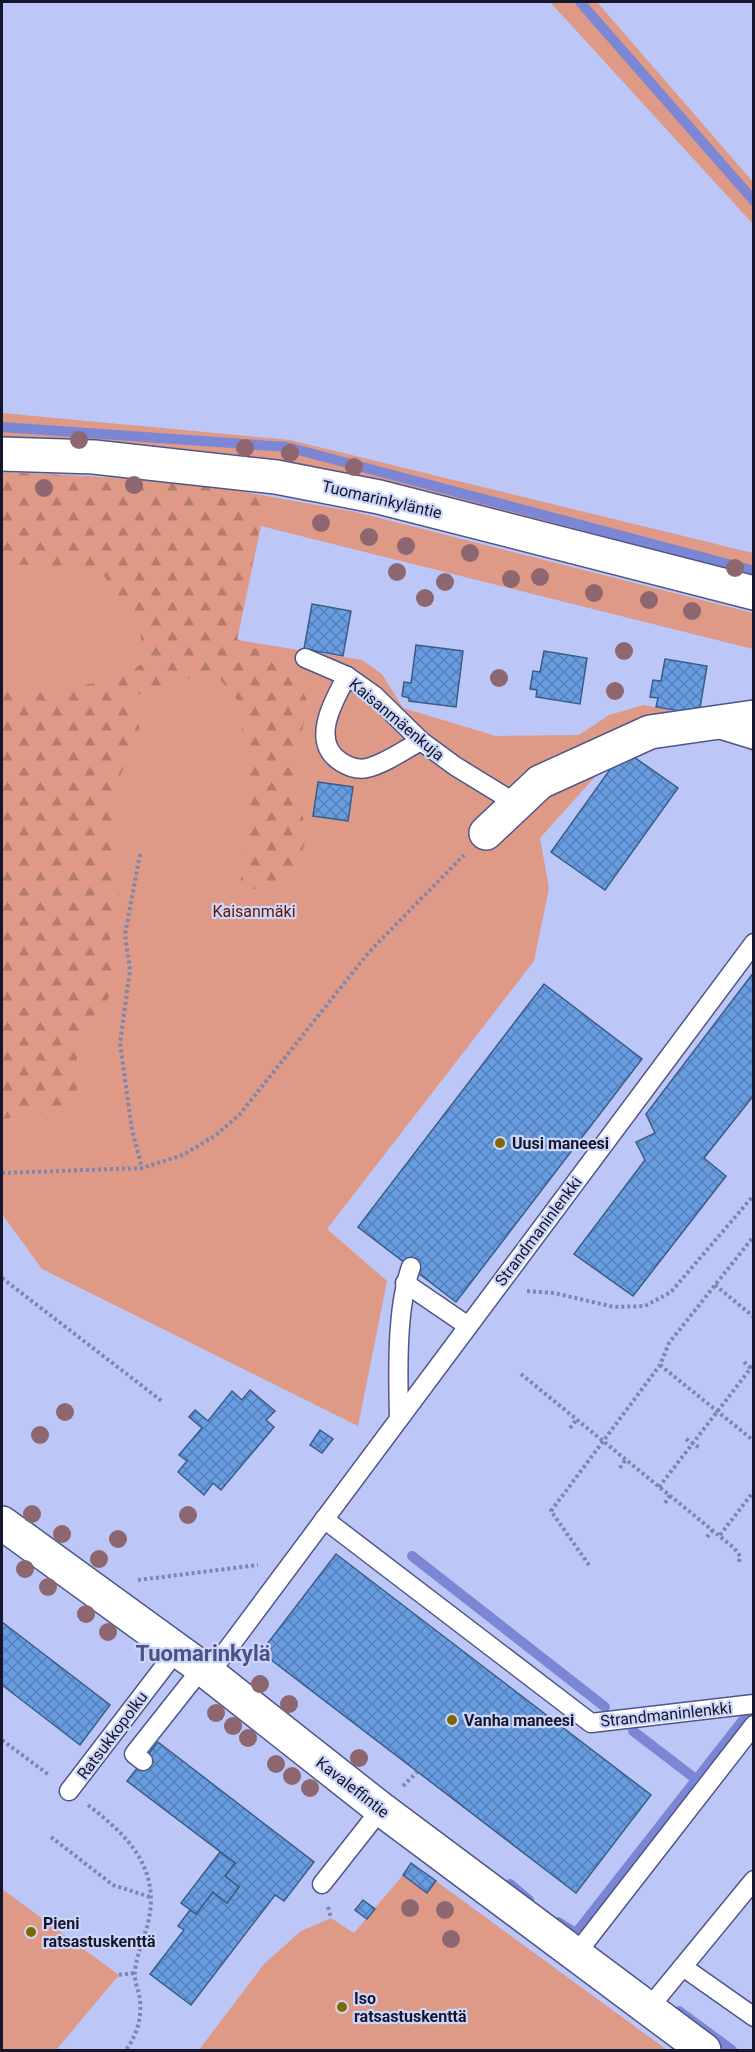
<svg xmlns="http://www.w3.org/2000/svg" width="755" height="2052" font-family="Roboto,sans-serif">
<defs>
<pattern id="forest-firs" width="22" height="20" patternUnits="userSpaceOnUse" patternTransform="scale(1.5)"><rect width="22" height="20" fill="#de9987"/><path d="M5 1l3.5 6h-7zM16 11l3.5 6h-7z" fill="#b37c6f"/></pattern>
<pattern id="building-cross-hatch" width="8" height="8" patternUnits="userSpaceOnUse" patternTransform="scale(1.5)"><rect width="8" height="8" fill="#699de2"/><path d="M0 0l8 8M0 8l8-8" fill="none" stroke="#557fb7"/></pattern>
</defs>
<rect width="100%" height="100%" fill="#bdc7f7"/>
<g fill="#de9987">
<polygon points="550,2 597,2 753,182 753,224"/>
<polygon points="2,413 290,440 753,553 753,580 2,444"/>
<polygon points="2,472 182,481 356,512 753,613 753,649 261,526 237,640 362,660 382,674 403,708 496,736 579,735 609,715 644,705 703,717 753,705 753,752 726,737 620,749 540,838 549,888 534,961 327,1229 387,1281 358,1426 42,1269 2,1214"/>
<polygon points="403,1875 427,1893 436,1881 667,2050 199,2050 264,1964 301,1931 331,1918 354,1933"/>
<polygon points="2,1889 119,1975 56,2050 2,2050"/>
</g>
<polygon fill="url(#forest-firs)" points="2,472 182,481 266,496 237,639 293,669 308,703 295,763 306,838 296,872 240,895 247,773 239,702 213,671 134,696 140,733 112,793 120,889 109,944 115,988 77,1044 77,1107 2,1119 2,689 13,695 110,681 144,663 139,622 100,571 2,563"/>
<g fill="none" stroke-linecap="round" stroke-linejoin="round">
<g stroke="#7b87d4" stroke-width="10">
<polyline points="580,2 754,201"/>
<polyline points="2,427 287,447 754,571"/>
<polyline points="412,1556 605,1707"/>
<polyline points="633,1731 697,1780"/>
<polyline points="510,1884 529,1900"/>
<polyline points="558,1922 576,1933 750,1711"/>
<polyline points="679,2011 732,2050"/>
</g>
</g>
<g fill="url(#building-cross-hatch)" stroke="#395c89" stroke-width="1.5">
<polygon points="312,604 351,611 343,656 304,649"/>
<polygon points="416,645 463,651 456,707 409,701 409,698 402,696 404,682 411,683"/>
<polygon points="544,651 587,658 580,704 536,697 537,690 530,689 533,671 540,672"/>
<polygon points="665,659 707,666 699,714 656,707 658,698 650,697 653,680 661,681"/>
<polygon points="624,750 678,788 605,890 551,852"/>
<polygon points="318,782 353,787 348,821 313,816"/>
<polygon points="754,972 754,1095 704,1158 726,1176 633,1296 574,1254 645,1160 636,1142 655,1133 646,1114"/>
<polygon points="544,984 642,1059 456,1302 358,1227"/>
<polygon points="250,1390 275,1411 266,1420 274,1427 221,1490 213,1483 204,1495 178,1472 187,1461 179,1455 202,1428 189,1417 195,1410 208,1421 232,1391 242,1400"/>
<polygon points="320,1430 333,1439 322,1453 310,1445"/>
<polygon points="336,1554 651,1795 576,1893 261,1652"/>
<polygon points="2,1622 110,1705 80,1745 2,1685"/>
<polygon points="158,1742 314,1862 284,1901 275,1895 191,2005 150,1974 184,1930 178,1926 190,1910 196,1914 213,1892 227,1903 239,1887 225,1876 235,1863 127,1781"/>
<polygon points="220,1852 235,1863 225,1876 239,1887 227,1903 213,1892 196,1914 181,1903"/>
<polygon points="411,1863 436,1881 427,1893 403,1875"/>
<polygon points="363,1900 375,1909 367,1919 355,1910"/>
</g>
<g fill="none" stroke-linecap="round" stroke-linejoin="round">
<defs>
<g id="service">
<polyline points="305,658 347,676 374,695 421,741 455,766 517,804"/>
<path d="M347 676C334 700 309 742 341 762 349 767 358 770 367 768 385 764 405 749 421 741"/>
<polyline points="718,729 754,740"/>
<polyline points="405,1283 468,1326"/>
<path d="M399 1419C398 1375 396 1309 411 1267"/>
<polyline points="324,1519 591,1723 754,1704"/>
<polyline points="209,1674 754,943"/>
<polyline points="143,1761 134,1754 202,1668"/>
<polyline points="69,1791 177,1650"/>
<polyline points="322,1884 381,1809"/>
<polyline points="576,1954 754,1725"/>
<polyline points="683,1967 754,2017"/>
<polyline points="648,2009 754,1880"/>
</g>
<g id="minor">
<polyline points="2,454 94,457 276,477 379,497 754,593"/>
<polyline points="486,833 540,782 650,732 754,717"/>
<polyline points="2,1523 202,1668 381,1809 704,2050"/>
</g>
</defs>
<use href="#service" stroke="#4e568a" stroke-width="21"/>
<use href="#minor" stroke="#4e568a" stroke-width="36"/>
<g stroke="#7e86ac" stroke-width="4" stroke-dasharray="3 3" stroke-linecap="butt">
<polyline points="140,854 125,935 130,970 120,1043 132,1130 142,1168"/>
<polyline points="2,1173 142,1168 183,1155 216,1135 240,1114 369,952 464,855"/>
<polyline points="2,1278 163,1402"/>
<polyline points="715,1285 754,1317"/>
<polyline points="527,1291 554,1293 614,1307 645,1306 671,1292 754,1195"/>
<polyline points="744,1362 754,1371"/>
<polyline points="660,1365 754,1441"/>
<polyline points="521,1374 734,1548 740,1556 739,1562"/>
<polyline points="570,1428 577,1419"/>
<polyline points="686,1439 700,1448"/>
<polyline points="620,1468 626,1459"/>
<polyline points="659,1487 754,1364"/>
<polyline points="665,1503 670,1495"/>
<polyline points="720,1535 754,1491"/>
<polyline points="707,1537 713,1530"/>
<polyline points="589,1565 551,1511 660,1365 669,1343 754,1236"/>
<polyline points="138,1580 258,1565"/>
<polyline points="2,1740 49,1775"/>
<polyline points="403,1786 417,1772"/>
<path d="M88 1805C128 1836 161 1868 148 1923 144 1939 136 1956 135 1972 134 1979 137 1987 139 1994 143 2015 138 2033 126 2050"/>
<polyline points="51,1837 113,1885 150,1897"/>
<polyline points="328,1907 331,1918"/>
<polyline points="119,1975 134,1973"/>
</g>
<use href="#service" stroke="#fff" stroke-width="18"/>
<use href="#minor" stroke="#fff" stroke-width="33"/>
</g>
<g fill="#8d666f">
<circle cx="79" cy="440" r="9"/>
<circle cx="245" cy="448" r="9"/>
<circle cx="290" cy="453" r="9"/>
<circle cx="354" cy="467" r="9"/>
<circle cx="134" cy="485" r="9"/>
<circle cx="44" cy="488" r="9"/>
<circle cx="321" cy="523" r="9"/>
<circle cx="369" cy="537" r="9"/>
<circle cx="406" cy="546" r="9"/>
<circle cx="470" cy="553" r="9"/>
<circle cx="735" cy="568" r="9"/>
<circle cx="397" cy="572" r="9"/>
<circle cx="540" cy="577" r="9"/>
<circle cx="511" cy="579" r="9"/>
<circle cx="445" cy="582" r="9"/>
<circle cx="594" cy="593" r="9"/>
<circle cx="425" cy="598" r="9"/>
<circle cx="649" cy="600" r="9"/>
<circle cx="692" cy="611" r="9"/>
<circle cx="624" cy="651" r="9"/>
<circle cx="499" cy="678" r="9"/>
<circle cx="615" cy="691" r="9"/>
<circle cx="65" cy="1412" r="9"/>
<circle cx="40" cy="1435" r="9"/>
<circle cx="32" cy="1514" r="9"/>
<circle cx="188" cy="1515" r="9"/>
<circle cx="62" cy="1534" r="9"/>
<circle cx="118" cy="1539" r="9"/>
<circle cx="99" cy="1559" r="9"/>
<circle cx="25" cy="1569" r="9"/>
<circle cx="48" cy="1587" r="9"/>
<circle cx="86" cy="1614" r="9"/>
<circle cx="108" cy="1632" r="9"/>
<circle cx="260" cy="1684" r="9"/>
<circle cx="289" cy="1704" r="9"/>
<circle cx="216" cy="1713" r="9"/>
<circle cx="233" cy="1726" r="9"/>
<circle cx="248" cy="1738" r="9"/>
<circle cx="359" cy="1758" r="9"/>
<circle cx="276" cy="1764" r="9"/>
<circle cx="292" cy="1776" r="9"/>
<circle cx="310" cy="1788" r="9"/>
<circle cx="410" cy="1908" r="9"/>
<circle cx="445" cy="1910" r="9"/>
<circle cx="451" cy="1939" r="9"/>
</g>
<g fill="#7e6901" stroke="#cdd5f9" stroke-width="2">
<circle cx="500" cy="1143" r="6"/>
<circle cx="452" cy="1720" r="6"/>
<circle cx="31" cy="1932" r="6"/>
<circle cx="342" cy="2007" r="6"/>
</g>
<g text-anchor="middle" stroke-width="4.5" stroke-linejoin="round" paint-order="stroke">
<g font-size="16" fill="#14172c" stroke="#cdd5f9">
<text transform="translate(382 499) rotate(13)" y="6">Tuomarinkyläntie</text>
<text transform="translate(397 719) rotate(40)" y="6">Kaisanmäenkuja</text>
<text transform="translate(538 1231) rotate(-53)" y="6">Strandmaninlenkki</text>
<text transform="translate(666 1714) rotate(-6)" y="6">Strandmaninlenkki</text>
<text transform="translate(112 1735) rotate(-53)" y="6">Ratsukkopolku</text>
<text transform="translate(353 1787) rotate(38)" y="6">Kavaleffintie</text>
</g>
<g font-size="16" fill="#661600" stroke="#cdd5f9">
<text x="254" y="917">Kaisanmäki</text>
</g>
<g font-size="16" font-weight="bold" fill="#14172c" stroke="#cdd5f9" text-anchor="start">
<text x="512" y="1149">Uusi maneesi</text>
<text x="464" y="1726">Vanha maneesi</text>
<text x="43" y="1929">Pieni<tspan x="43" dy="18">ratsastuskenttä</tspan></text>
<text x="354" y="2004">Iso<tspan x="354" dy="18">ratsastuskenttä</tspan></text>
</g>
<g font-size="22" font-weight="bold" fill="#4a5286" stroke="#cdd5f9">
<text x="203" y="1661">Tuomarinkylä</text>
</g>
</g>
<rect width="755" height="2052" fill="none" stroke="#14172c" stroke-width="6"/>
</svg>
